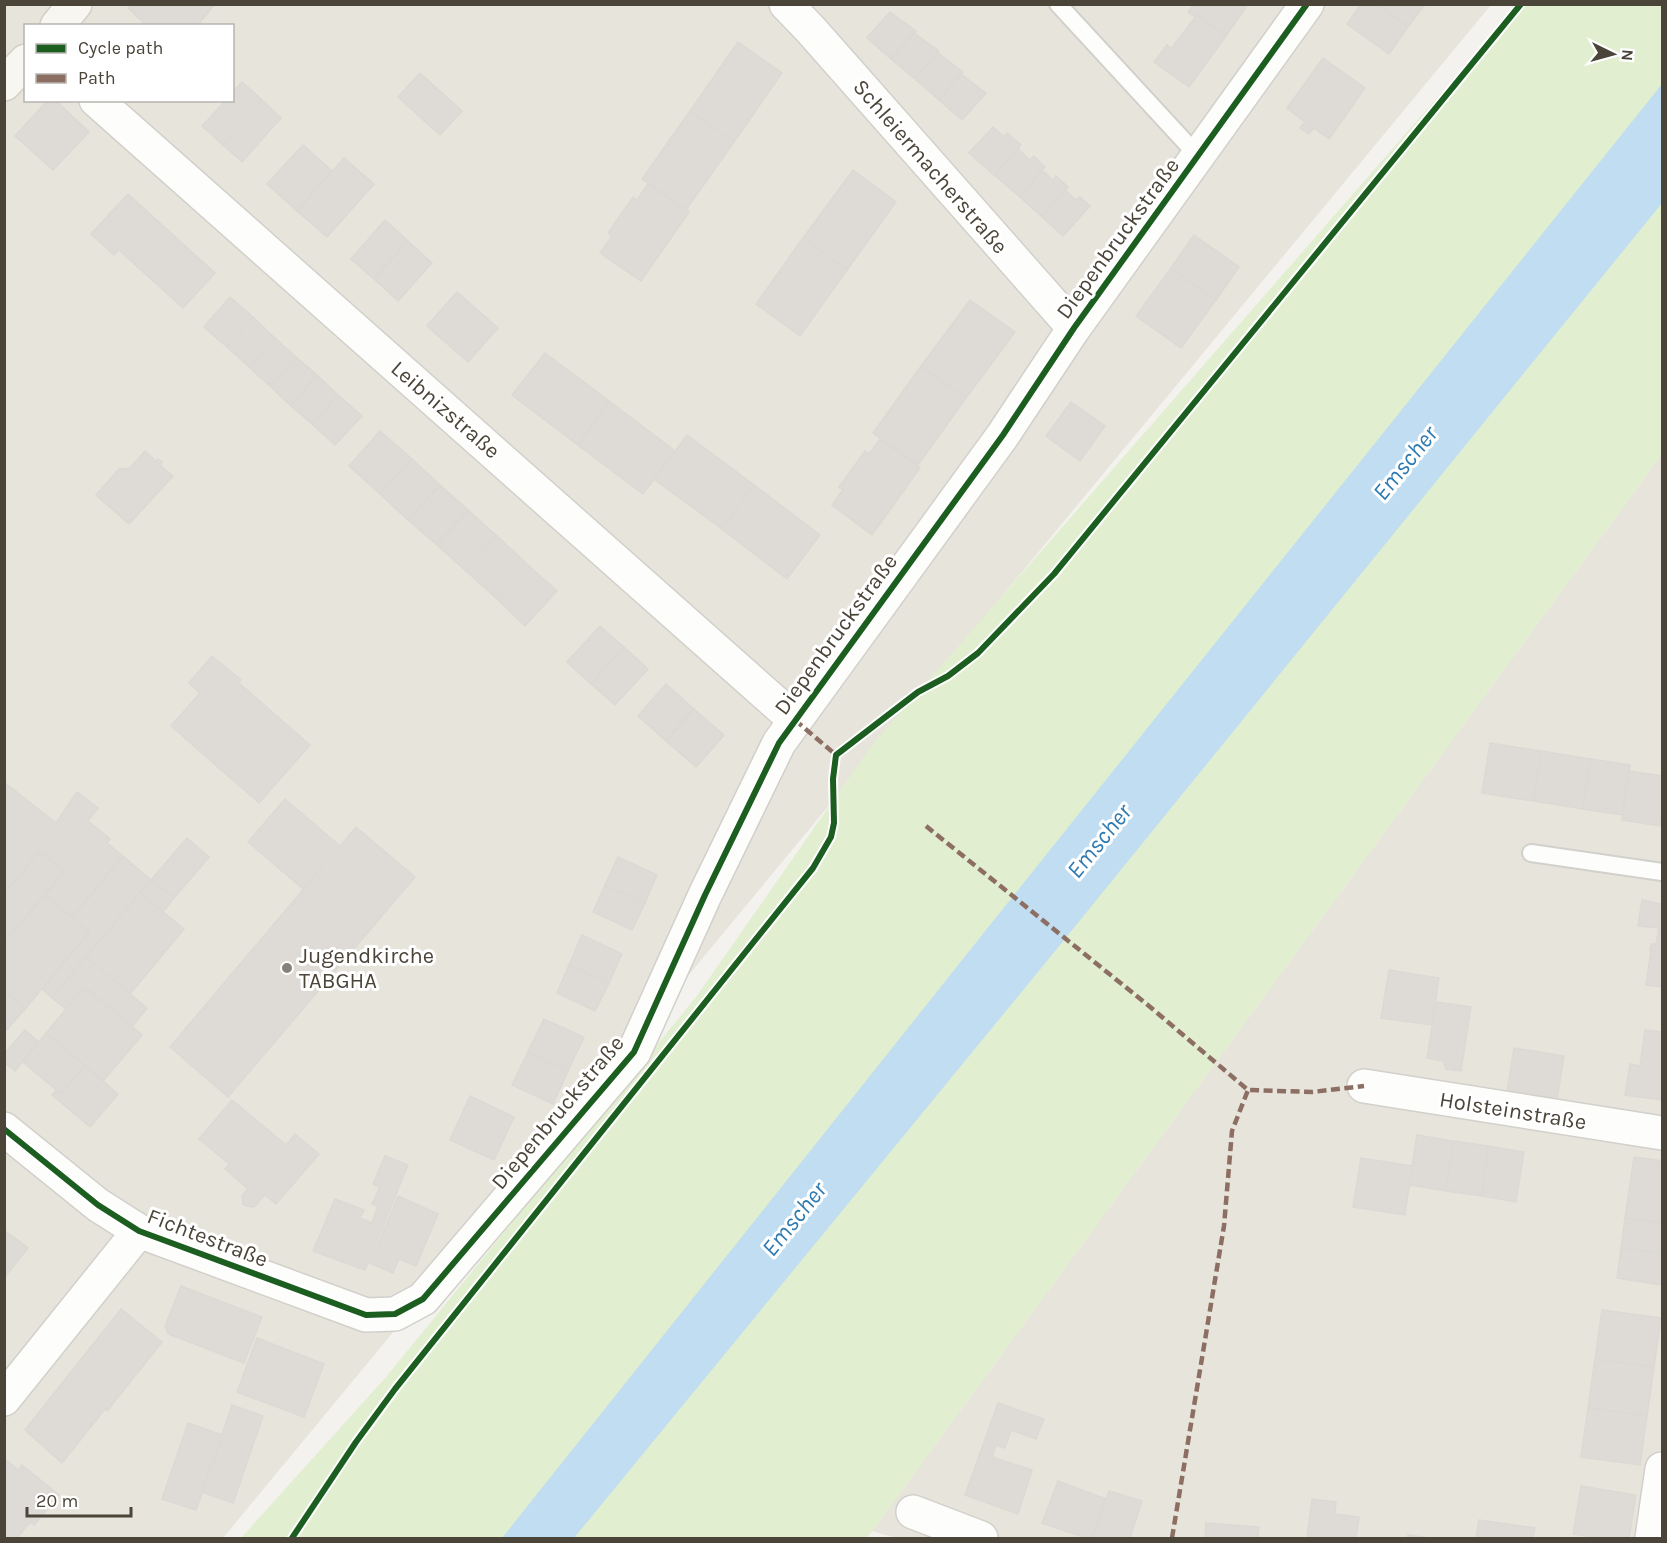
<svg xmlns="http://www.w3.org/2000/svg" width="1667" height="1543" font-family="Karla,sans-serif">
<rect width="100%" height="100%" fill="#f4f2ee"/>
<g fill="#e7e4dc" fill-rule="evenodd">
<path d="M5 5H1491L223 1538H5ZM26 26H232V100H26Z"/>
<polygon points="1662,454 1662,1538 896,1538 872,1531"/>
</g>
<polygon fill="#e1eecf" points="1518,5 1662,5 1662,454 867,1538 241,1538 386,1377 696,997 872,745"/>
<polygon fill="#c0ddf1" points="1662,84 1662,203 1051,956 574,1538 502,1538 990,925"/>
<g fill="#dedbd6" stroke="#dcd9d4" stroke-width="1.5">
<polygon points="131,4 215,4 197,26 147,26 128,8"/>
<polygon points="1194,4 1248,4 1226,36 1197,15 1195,17 1188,12"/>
<polygon points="1361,4 1377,4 1408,27 1389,54 1347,24"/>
<polygon points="1377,4 1425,4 1408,27"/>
<polygon points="890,12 916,31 891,59 867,38"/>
<polygon points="1197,15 1226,36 1189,87 1154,62 1167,45 1171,49"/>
<polygon points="914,33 939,51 915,79 891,59"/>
<polygon points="738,42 782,73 734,142 690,111"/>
<polygon points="938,53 963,72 939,100 915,79"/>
<polygon points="1323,58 1365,88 1329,139 1314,128 1309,134 1300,128 1305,122 1287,108"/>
<polygon points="420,73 462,111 440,135 398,97"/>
<polygon points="961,74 986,93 962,120 939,100"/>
<polygon points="242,82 262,100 223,145 202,126 226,100 232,100 232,93"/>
<polygon points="48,100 55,100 89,132 53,170 15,136"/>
<polygon points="262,100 281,118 242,162 223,145"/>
<polygon points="690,111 734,142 686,210 642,179"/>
<polygon points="993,127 1004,137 1007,133 1021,145 994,175 969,153"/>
<polygon points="303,145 332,171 297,211 267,184"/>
<polygon points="1018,149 1030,160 1034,156 1045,167 1020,197 994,175"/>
<polygon points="344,158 374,184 327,237 297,211"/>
<polygon points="853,170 896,202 847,270 803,238"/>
<polygon points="1042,170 1053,180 1056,176 1068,187 1042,217 1020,197"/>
<polygon points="648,184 689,212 641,281 600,253 612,236 608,233 633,197 637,200"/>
<polygon points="1065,190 1076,200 1080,197 1090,206 1063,236 1042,217"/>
<polygon points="128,194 215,273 183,308 119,250 114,255 91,234"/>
<polygon points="385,220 408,241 374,279 351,259"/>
<polygon points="1194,235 1239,267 1216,300 1171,268"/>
<polygon points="803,238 847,270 800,336 756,304"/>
<polygon points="408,241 432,263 398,301 374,279"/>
<polygon points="1171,268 1216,300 1181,348 1136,316"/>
<polygon points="457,292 498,328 468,362 427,326"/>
<polygon points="230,297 253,317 227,347 204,327"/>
<polygon points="970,300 1015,332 966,398 921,366"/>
<polygon points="253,317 275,338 249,367 227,347"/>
<polygon points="275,338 296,357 270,386 249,367"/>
<polygon points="545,353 609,401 578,445 512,395"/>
<polygon points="296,357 317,375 291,406 270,386"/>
<polygon points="921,366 966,398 918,465 873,433"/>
<polygon points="317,375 338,395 313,425 291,406"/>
<polygon points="338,395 362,416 335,445 313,425"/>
<polygon points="609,401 675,451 643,494 578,445"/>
<polygon points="1071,402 1105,426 1080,461 1046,436"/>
<polygon points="380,431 412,459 380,494 349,466"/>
<polygon points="687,435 754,485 722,529 654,479"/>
<polygon points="880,439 920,468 872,535 832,505 843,490 839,487 865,451 869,454"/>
<polygon points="145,451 156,461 158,459 162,462 160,465 173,476 129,524 96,495 119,469 130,468"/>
<polygon points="412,459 440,485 408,520 380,494"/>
<polygon points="440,485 468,510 437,545 408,520"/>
<polygon points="754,485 820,535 787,579 722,529"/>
<polygon points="468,510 497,536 466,571 437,545"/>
<polygon points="497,536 527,564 496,598 466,571"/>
<polygon points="527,564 557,591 525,626 496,598"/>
<polygon points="600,626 624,647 591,684 567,662"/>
<polygon points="624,647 648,669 615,705 591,684"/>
<polygon points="212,656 241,680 239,683 310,745 259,803 171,726 200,693 189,683"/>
<polygon points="666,684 694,709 666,741 638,716"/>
<polygon points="694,709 724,735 696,767 666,741"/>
<polygon points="1490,743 1541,751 1533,801 1482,793"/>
<polygon points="1541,751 1591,759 1583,809 1533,801"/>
<polygon points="1591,759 1630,765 1622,815 1583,809"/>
<polygon points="1629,771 1662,776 1662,808 1660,826 1622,820"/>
<polygon points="4,782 56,823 77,792 98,808 88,821 110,839 107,843 123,856 72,918 45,895 64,872 40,851 4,894"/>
<polygon points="285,799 340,846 303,889 248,842"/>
<polygon points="356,827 415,877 228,1097 170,1047"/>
<polygon points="187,838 209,857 174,898 151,880"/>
<polygon points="40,851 64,872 4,942 4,894"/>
<polygon points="123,856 151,880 52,998 42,989 89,932 72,918"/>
<polygon points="618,857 657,875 645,903 605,885"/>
<polygon points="151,880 174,898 163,912 140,893"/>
<polygon points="605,885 645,903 632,930 593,912"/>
<polygon points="140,893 184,929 130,994 86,957"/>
<polygon points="45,895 89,932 25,1009 4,991 4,942"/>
<polygon points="1642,900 1662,904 1662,953 1650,951 1651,944 1656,944 1659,928 1638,926"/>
<polygon points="582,935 622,954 609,983 569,965"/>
<polygon points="1651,951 1662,953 1662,987 1646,985"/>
<polygon points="86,957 147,1008 132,1027 85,987 66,1009 52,998"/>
<polygon points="569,965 609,983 595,1011 557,993"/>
<polygon points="1389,970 1439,978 1432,1025 1381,1018"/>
<polygon points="85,987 142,1035 103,1081 46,1033"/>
<polygon points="4,991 25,1009 4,1033"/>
<polygon points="1436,1002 1471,1007 1461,1071 1446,1069 1443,1061 1427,1058"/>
<polygon points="544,1019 584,1037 568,1071 528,1052"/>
<polygon points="25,1030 39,1042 15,1071 4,1062 4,1054"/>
<polygon points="1645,1030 1662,1032 1662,1100 1625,1095 1630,1064 1640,1066"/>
<polygon points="46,1033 85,1066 61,1094 23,1062"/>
<polygon points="1514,1048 1564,1056 1557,1099 1507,1092"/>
<polygon points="528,1052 568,1071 553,1104 512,1085"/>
<polygon points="85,1066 118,1094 90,1127 52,1095 56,1090 61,1094"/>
<polygon points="470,1096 514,1117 494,1160 450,1140"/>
<polygon points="232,1100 286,1145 295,1134 319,1154 276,1204 265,1195 254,1207 246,1206 243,1204 242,1195 248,1189 225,1169 229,1164 199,1139"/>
<polygon points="1417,1135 1453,1141 1446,1191 1409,1185"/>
<polygon points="1453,1141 1488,1146 1482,1196 1446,1191"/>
<polygon points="1488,1146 1524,1152 1516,1202 1482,1196"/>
<polygon points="385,1156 408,1165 365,1270 313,1251 335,1199 364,1210 360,1218 372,1223 378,1206 372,1204 380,1187 373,1184"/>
<polygon points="1634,1157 1662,1161 1662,1223 1625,1218"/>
<polygon points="1361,1158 1412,1166 1405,1215 1353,1207"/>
<polygon points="398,1196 438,1214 416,1266 399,1259 393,1273 370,1263"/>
<polygon points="1625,1218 1662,1223 1662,1254 1621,1248"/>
<polygon points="4,1230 28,1248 4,1278"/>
<polygon points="1621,1248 1662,1254 1662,1285 1617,1278"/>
<polygon points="181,1286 262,1317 244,1363 168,1334 165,1326"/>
<polygon points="121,1309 162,1342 107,1411 105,1409 62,1463 25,1430"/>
<polygon points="1602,1310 1661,1318 1654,1367 1595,1359"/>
<polygon points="257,1338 324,1364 304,1417 237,1392"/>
<polygon points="1595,1359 1654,1367 1647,1416 1588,1408"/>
<polygon points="998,1403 1044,1419 1036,1439 1011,1430 1005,1448 996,1445 992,1457 1032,1470 1018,1514 965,1495"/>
<polygon points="232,1405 263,1416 233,1503 202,1492"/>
<polygon points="1588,1408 1647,1416 1640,1465 1581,1457"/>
<polygon points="188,1423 222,1435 196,1510 162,1499"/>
<polygon points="4,1458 18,1470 22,1465 59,1495 34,1525 30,1522 17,1538 10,1538 4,1534"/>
<polygon points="1058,1481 1106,1499 1092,1538 1086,1538 1042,1523"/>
<polygon points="1581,1486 1636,1495 1629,1538 1601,1538 1573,1534"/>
<polygon points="1109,1491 1142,1501 1130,1538 1092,1538"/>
<polygon points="1312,1499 1336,1502 1335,1514 1359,1517 1356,1538 1307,1538"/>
<polygon points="1479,1520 1535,1528 1533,1538 1476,1538"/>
<polygon points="1206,1523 1259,1527 1258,1538 1205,1538"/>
<polygon points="1408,1535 1430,1538 1407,1538"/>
</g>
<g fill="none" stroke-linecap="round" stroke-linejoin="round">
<defs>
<g id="lane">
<polyline points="1058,4 1198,156"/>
<polyline points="1531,853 1662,872"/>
</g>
<g id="street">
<polyline points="786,4 811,30 1074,328"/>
<polyline points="96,100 795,720"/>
<polyline points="1364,1086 1662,1133"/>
<polyline points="4,1129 98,1205 139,1231 366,1315 395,1314 423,1299 634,1052 705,895 779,743 1003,435 1074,328 1307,4"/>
<polyline points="4,1399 139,1231"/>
<polyline points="913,1512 981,1538"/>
<polyline points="1652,1538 1662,1469"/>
</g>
<g id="secondary">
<polyline points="57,26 75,4"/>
<polyline points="4,84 26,61"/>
</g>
</defs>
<use href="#lane" stroke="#d2d0cb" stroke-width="20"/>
<use href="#street" stroke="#d2d0cb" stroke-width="36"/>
<use href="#secondary" stroke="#d3cfc5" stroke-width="36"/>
<use href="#lane" stroke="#fdfdfc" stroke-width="16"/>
<use href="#street" stroke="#fdfdfc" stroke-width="33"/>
<use href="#secondary" stroke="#f7f6f1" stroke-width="33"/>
<g stroke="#8d6e63" stroke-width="4.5" stroke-dasharray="9 4.5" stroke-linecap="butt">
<polyline points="795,720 836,755"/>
<polyline points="926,826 1149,1006 1248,1090 1312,1092 1364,1086"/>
<polyline points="1172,1538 1224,1226 1232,1131 1248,1090"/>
</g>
<defs>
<g id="cycleway">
<polyline points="4,1129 98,1205 139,1231 366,1315 395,1314 423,1299 634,1052 705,895 779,743 1003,435 1074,328 1307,4"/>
<polyline points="292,1538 356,1442 395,1389 813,868 831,837 834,823 833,779 836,755 918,692 948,676 978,653 1054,574 1521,4"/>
</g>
</defs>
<use href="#cycleway" stroke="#fff" stroke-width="10"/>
<use href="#cycleway" stroke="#1b5e20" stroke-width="6"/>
</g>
<circle fill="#868178" stroke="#fff" stroke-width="2" cx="287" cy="968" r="6"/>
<g text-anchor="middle" stroke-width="6" stroke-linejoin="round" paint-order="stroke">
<g font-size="22" fill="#4b4439" stroke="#fff">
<text transform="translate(931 166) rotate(49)" y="8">Schleiermacherstraße</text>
<text transform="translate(1117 238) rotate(-54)" y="8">Diepenbruckstraße</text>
<text transform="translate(446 409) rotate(41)" y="8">Leibnizstraße</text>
<text transform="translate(835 634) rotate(-54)" y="8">Diepenbruckstraße</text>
<text transform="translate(1513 1110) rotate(9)" y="8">Holsteinstraße</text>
<text transform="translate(557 1112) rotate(-50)" y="8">Diepenbruckstraße</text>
<text transform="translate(208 1237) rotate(21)" y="8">Fichtestraße</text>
</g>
<g font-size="22" fill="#4b4439" stroke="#fff" text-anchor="start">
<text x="299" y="963">Jugendkirche<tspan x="299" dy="25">TABGHA</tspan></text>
</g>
<g font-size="24" font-style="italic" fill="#2e7ab2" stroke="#fff">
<text transform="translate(1405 463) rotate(-51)" y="8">Emscher</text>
<text transform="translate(1099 841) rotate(-51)" y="8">Emscher</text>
<text transform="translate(794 1219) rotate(-51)" y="8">Emscher</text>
</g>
</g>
<rect width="1667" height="1543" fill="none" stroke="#4b4439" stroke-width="12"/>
<rect x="24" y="24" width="210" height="78" fill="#ffffff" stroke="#b7b4b0" stroke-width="1.5"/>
<rect x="36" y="44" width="30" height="9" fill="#1b5e20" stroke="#b7b4b0" stroke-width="1.5"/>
<text x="78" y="54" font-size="18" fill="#4b4439">Cycle path</text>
<rect x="36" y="74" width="30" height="9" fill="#8d6e63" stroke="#b7b4b0" stroke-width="1.5"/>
<text x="78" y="84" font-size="18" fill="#4b4439">Path</text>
<g transform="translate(1613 54) rotate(95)" stroke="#ffffff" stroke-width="4.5" paint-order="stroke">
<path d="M0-4.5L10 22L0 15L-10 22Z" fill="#4b4439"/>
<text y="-9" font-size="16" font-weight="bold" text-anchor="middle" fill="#4b4439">N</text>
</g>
<path d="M27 1507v9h104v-9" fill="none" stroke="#4b4439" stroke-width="3"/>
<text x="36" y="1507" font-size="18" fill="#4b4439" stroke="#ffffff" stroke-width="4.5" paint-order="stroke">20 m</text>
</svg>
